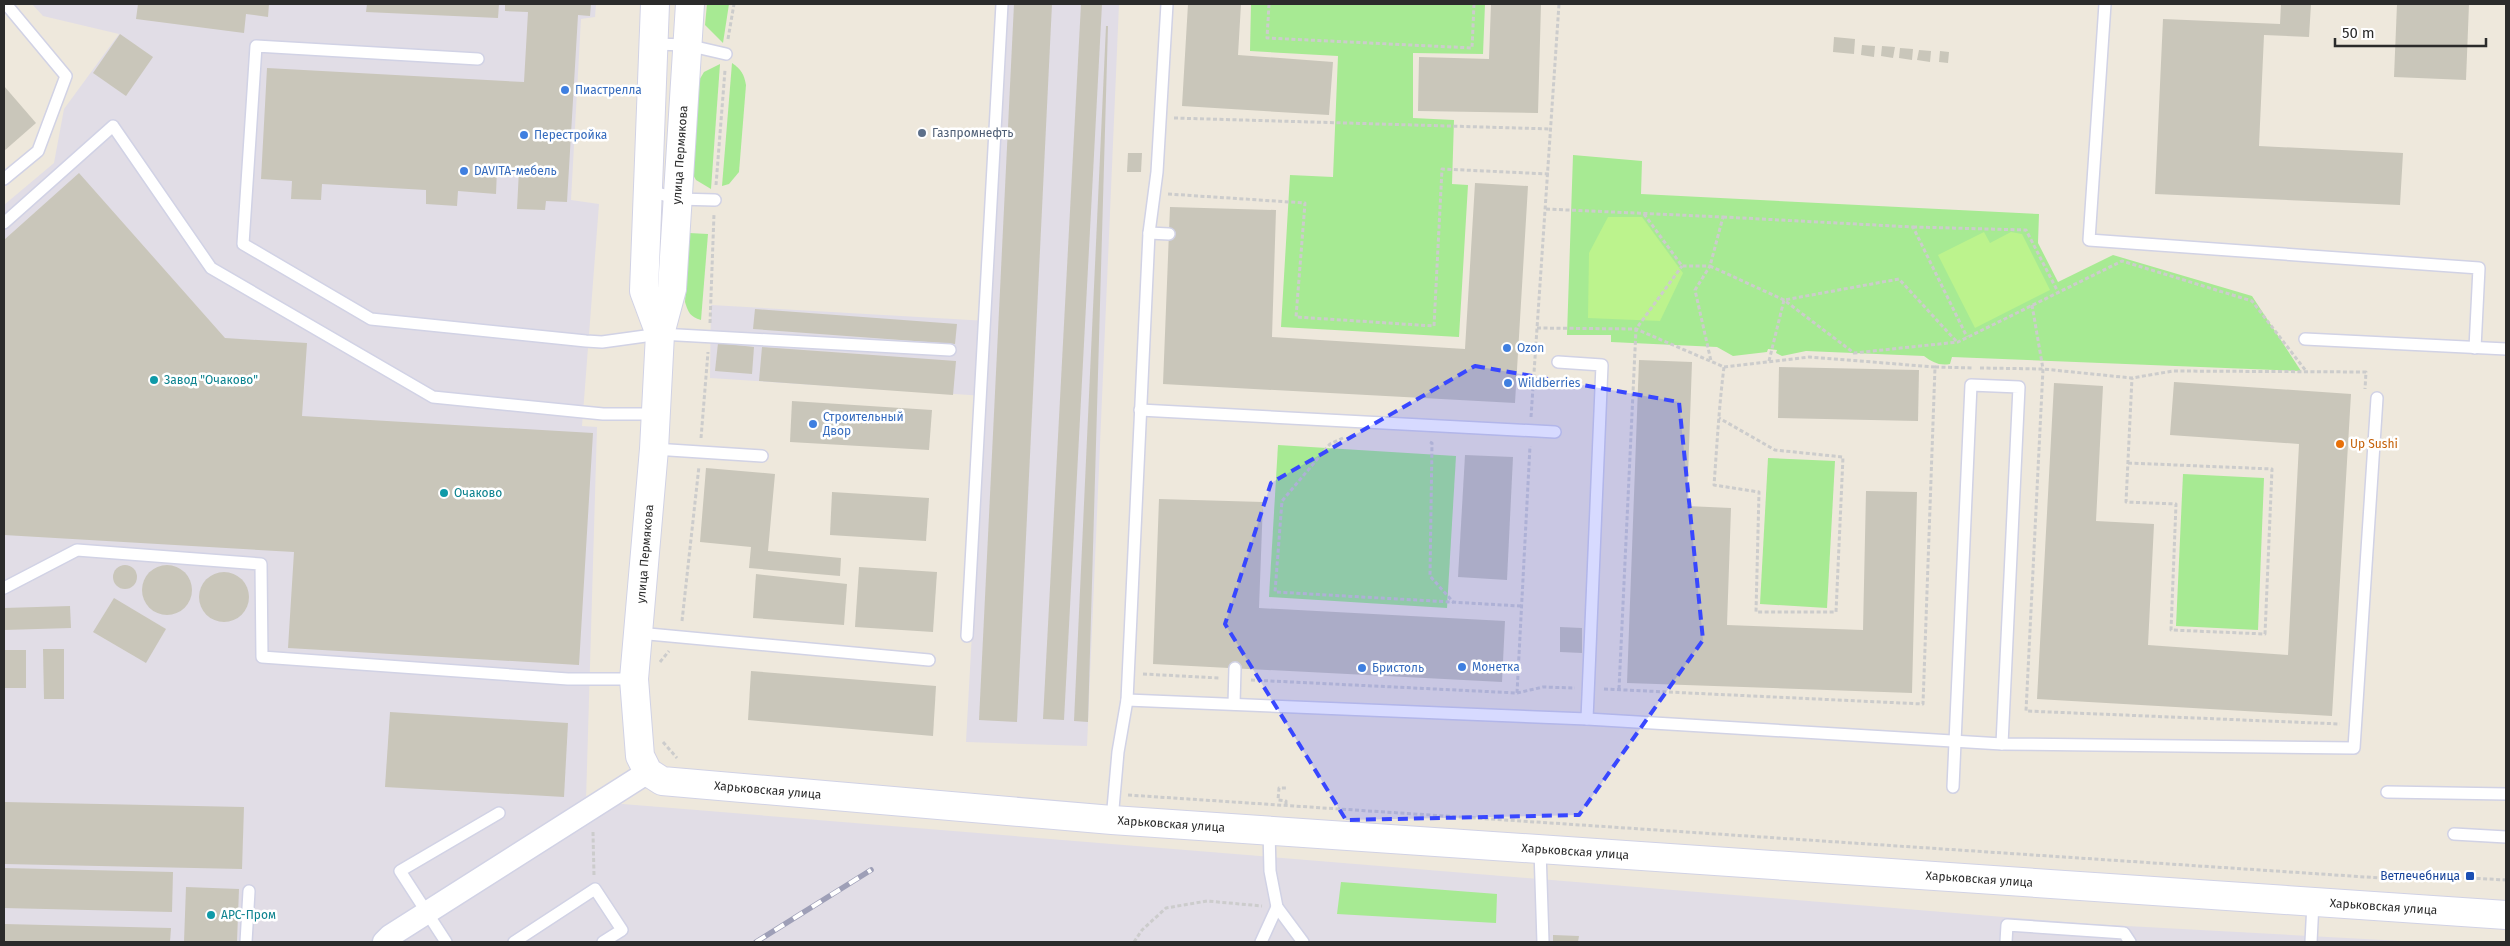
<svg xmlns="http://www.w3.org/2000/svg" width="2510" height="946" font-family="'Fira Sans',sans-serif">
<rect width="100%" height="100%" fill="#eee8dc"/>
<g fill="#e1dde6">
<polygon points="32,4 596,4 595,17 581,19 571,200 599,204 582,426 597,427 586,801 2090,924 2420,942 4,942 4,205 54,163 64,109 119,34 43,16"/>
<polygon points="1006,4 1119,4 1087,746 966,742 985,396 710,378 711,305 988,321"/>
</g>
<g fill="#a7ea93">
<polygon points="707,4 729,4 723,43 705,25"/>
<polygon points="1251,4 1485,4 1483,54 1413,53 1413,118 1454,120 1452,184 1468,185 1459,337 1281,327 1290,175 1333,177 1338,56 1250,51"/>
<path d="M732 63C741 69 744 74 746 85L739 172 729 184 722 186Z"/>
<polygon points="720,64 711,189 696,180 691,171 698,82 704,72"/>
<path d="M1573 155 1642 161 1641 194 2039 214 2038 243 2058 282 2113 255 2252 296 2301 371 1952 357 1950 364C1939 366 1932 362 1924 356L1806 351 1782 356 1776 353 1777 350 1768 349 1767 352 1733 356 1717 347 1611 342V335H1567Z"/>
<path d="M689 233 708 234 701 320C690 317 688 312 685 302Z"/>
<polygon points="1278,445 1456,456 1447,608 1269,597"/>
<polygon points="1768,458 1835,461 1827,608 1760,604"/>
<polygon points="2183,474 2264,478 2258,630 2176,626"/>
<polygon points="1341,882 1497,894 1496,923 1337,914"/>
</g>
<g fill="#bcf38d">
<polygon points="1608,217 1642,217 1683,273 1660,321 1588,318 1589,253"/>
<polygon points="1984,232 1990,243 2011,232 2022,234 2050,290 1975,328 1938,255"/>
</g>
<g fill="#c9c6ba">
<polygon points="138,4 269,4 268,17 246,14 244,33 136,19"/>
<polygon points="367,4 499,4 498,18 366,12"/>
<polygon points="505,4 591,4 590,16 578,15 567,202 546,201 545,210 517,209 519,170 497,169 496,194 458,191 457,206 426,204 426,190 322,184 321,200 291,199 292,181 261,179 267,68 524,82 528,12 505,11"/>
<polygon points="1014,4 1052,4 1017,722 979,720"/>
<polygon points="1081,4 1102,4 1064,720 1043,719"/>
<polygon points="1188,4 1241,4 1238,55 1333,62 1329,115 1182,106"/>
<polygon points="1491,4 1541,4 1538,113 1418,111 1419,57 1489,59"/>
<polygon points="2281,4 2311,4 2309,37 2264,35 2259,146 2403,153 2400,205 2155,194 2163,19 2280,24"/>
<polygon points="2397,4 2469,4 2466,80 2394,77"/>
<polygon points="1106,26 1108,26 1088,722 1074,721"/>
<polygon points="120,34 153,57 126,96 93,73"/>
<polygon points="1834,37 1855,39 1854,54 1833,52"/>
<polygon points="1862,45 1875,46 1874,57 1861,55"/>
<polygon points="1882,46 1895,47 1893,58 1881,56"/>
<polygon points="1900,48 1913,49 1912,60 1899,58"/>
<polygon points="1919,50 1931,51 1930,62 1917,60"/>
<polygon points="1940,51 1949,52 1948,63 1939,62"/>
<polygon points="4,86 36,123 4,151"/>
<polygon points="1128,153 1142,153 1141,172 1127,172"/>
<polygon points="79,173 225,338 307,343 302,416 593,433 579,665 288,648 294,552 4,535 4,240"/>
<polygon points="1475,183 1528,186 1515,403 1163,384 1170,207 1276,210 1272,337 1465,349"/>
<polygon points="755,309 957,324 955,344 753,329"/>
<polygon points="718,343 754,347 752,374 715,371"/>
<polygon points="762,347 956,361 953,395 759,381"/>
<polygon points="1639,360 1692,362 1687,506 1731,508 1727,625 1863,630 1866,491 1917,492 1912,693 1627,683"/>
<polygon points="1779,367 1919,370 1918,421 1778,418"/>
<polygon points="2174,382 2351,394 2332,716 2037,699 2054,383 2103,386 2096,521 2154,524 2148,645 2288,655 2299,444 2170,435"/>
<polygon points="792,401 932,410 929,450 790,442"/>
<polygon points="1465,455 1513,457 1507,580 1458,577"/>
<polygon points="706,468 775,474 768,551 841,558 840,576 749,568 751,547 700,542"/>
<polygon points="832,492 929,498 926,541 830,535"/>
<polygon points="1159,499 1263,502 1259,608 1505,621 1502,682 1153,664"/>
<circle cx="125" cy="577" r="12"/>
<circle cx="167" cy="590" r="25"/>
<polygon points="859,567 937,572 933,632 855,627"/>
<circle cx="224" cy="597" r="25"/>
<polygon points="756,574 847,584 844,625 753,618"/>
<polygon points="114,598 166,629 146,663 93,632"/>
<polygon points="70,606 71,628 4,630 4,608"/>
<polygon points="1560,627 1582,628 1582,653 1560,652"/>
<polygon points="43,649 64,649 64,699 44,699"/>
<rect x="4" y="650" width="22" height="38"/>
<polygon points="751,671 936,686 933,736 748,720"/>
<polygon points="390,712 568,723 564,797 385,787"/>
<polygon points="4,802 244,807 242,869 4,864"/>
<polygon points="4,868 173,872 172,912 4,908"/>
<polygon points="186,887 239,889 237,942 184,942"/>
<polygon points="4,924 171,928 170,942 4,942"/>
<polygon points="1553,935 1579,936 1578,942 1553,942"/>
</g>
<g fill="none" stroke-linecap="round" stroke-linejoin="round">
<defs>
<g id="lane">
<polyline points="2105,4 2089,240 2479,268 2475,348"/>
<polyline points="654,44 687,45 726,54"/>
<polyline points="478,59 256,46 243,244 371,319 586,341 602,342 660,334 950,350"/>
<polyline points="4,179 38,151 66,76 6,4"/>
<polyline points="648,190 677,199 715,200"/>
<polyline points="4,223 113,126 211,268 433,397 603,414 655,414"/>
<polyline points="1149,233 1169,234"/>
<polyline points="2305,339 2506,349"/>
<polyline points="1140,410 1555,432"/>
<polyline points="654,449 762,456"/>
<polyline points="4,588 77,550 261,564 262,657 568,679 634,679"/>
<polyline points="638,633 929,660"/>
<polyline points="967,636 1002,4"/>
<polyline points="1127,700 1587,719 1602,365 1558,362"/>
<polyline points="1234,704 1235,668"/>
<polyline points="1587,719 2002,744 2354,748 2377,398"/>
<polyline points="1953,787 1971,385 2019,387 2002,744"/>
<polyline points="2387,792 2506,794"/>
<polyline points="1112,820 1118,752 1127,700 1149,233 1157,172 1167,4"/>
<polyline points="1269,830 1270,871 1277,907 1303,942"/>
<polyline points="2454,834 2506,837"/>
<polyline points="1540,850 1543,942"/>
<polyline points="246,942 249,891"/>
<polyline points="446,942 400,871 499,813"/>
<polyline points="514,942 595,889 622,930 603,942"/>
<polyline points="1261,942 1277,907"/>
<polyline points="2006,942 2007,925 2124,933 2130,942"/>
<polyline points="2311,942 2313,903"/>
</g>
<polyline id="street" points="384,942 390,936 648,772"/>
<g id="secondary">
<polyline points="655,4 644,291 660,334"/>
<path id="s1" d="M690 4 672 289 660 334 654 449 634 679 640 756 648 772 662 781 1112 820 2506 915"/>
</g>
</defs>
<use href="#lane" stroke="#d1d2e5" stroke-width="14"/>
<use href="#street" stroke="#d1d2e5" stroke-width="25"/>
<use href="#secondary" stroke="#d1d2e5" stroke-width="30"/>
<g stroke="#ccc" stroke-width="3" stroke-dasharray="4 2.5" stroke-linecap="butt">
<polyline points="1269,4 1267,38 1472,48 1474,4"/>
<polyline points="728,39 734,4"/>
<polyline points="1174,118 1551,129"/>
<polyline points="716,185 725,70"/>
<polyline points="1168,194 1305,203 1296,317 1434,326 1442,169 1549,174"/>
<polyline points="1546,209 1723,217 1710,266 1784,300 1854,353 1958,342 2122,261 2252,301 2306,371"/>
<polyline points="1644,214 1682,266 1710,266 1695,290 1711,361"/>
<polyline points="1723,217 1913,227 1967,337"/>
<polyline points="1913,227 2026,230 2058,292"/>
<polyline points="2032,305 2043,369 2026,711 2340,724"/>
<polyline points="710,323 714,214"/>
<path d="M1537 328 1636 329 1724 367C1719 406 1717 445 1714 485L1759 492 1756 612H1836L1843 457 1775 450 1719 418"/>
<polyline points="1769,361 1784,300 1899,279 1957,342"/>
<polyline points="1935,367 1973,368"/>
<polyline points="1980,368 2043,369 2132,378 2173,371 2366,372 2365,389"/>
<polyline points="1531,417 1559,4"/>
<polyline points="701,438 708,352"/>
<polyline points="1343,438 1330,444 1282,501 1275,592 1521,606"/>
<polyline points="1430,442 1432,443 1430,576 1454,603"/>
<polyline points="2128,463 2272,469 2265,634 2171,630 2176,504 2126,502 2132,378"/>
<polyline points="682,621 699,466"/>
<polyline points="660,662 669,651"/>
<polyline points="1143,674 1219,678"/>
<polyline points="1251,680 1517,693 1530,446"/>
<polyline points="1604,689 1923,704 1935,367 1809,357 1724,367"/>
<polyline points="1619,689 1636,329 1682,266"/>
<polyline points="1517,693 1543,687 1575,688"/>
<polyline points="663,742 677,758"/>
<polyline points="1128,795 2381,878 2397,874 2506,880"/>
<polyline points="1286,804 1286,801 1278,800 1279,788 1286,788"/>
<polyline points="593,832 594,876"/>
<polyline points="1134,942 1142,930 1166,908 1207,901 1262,906"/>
</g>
<use href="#lane" stroke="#fff" stroke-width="11"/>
<use href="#street" stroke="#fff" stroke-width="22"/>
<use href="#secondary" stroke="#fff" stroke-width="28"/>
<defs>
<polyline id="rail" points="756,942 871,870"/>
</defs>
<use href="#rail" stroke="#9e9fb7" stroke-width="5.5"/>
<use href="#rail" stroke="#fff" stroke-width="4" stroke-dasharray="11" stroke-linecap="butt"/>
</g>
<path fill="#3847ff" fill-opacity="0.2" stroke="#3847ff" stroke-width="4" stroke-dasharray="10 6" stroke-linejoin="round" d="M1475 366 1679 402 1703 640 1579 815 1346 820 1225 624 1271 483Z"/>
<g fill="#3f7fe0" stroke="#fff" stroke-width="2">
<circle cx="565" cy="90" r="5"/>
<circle cx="524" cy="135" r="5"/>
<circle cx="464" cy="171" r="5"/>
<circle cx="1507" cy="348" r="5"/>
<circle cx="1508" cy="383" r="5"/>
<circle cx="813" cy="424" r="5"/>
<circle cx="1462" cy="667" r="5"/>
<circle cx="1362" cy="668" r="5"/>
</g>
<circle fill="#5c6f8a" stroke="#fff" stroke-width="2" cx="922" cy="133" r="5"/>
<g fill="#0f9aa8" stroke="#fff" stroke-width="2">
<circle cx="154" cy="380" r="5"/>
<circle cx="444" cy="493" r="5"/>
<circle cx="211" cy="915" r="5"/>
</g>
<circle fill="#e8710a" stroke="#fff" stroke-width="2" cx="2340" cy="444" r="5"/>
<rect fill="#1a4fb4" stroke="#fff" stroke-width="2" x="2465" y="871" width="10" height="10" rx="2.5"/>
<g text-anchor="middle" stroke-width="5" stroke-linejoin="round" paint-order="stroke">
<g font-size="12" fill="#366cbe" stroke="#fff" text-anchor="start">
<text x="575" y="94">Пиастрелла</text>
<text x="534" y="139">Перестройка</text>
<text x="474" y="175">DAVITA-мебель</text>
<text x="1517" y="352">Ozon</text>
<text x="1518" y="387">Wildberries</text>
<text x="823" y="421">Строительный<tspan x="823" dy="14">Двор</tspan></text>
<text x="1472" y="671">Монетка</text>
<text x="1372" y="672">Бристоль</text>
</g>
<g font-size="12" fill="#4e5e75" stroke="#fff" text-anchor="start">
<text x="932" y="137">Газпромнефть</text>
</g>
<g font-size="12" fill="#2b2b2b" stroke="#fff">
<text transform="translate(680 155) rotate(-86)" y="4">улица Пермякова</text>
<text transform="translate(645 554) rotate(-85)" y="4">улица Пермякова</text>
<text dy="4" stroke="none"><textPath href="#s1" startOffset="896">Харьковская улица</textPath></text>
<text dy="4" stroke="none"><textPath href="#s1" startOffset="1301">Харьковская улица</textPath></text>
<text dy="4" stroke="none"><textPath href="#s1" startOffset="1706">Харьковская улица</textPath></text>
<text dy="4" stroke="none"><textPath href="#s1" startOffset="2111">Харьковская улица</textPath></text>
<text dy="4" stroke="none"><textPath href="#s1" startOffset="2516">Харьковская улица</textPath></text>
</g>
<g font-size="12" fill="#0d838f" stroke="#fff" text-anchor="start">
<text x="164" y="384">Завод "Очаково"</text>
<text x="454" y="497">Очаково</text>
<text x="221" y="919">АРС-Пром</text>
</g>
<g font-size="12" fill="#c56008" stroke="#fff" text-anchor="start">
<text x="2350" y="448">Up Sushi</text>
</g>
<g font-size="12" fill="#164399" stroke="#fff" text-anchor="end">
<text x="2460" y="880">Ветлечебница</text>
</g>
</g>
<rect width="2510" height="946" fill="none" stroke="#2b2b2b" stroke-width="10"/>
<path d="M2335 38v8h151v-8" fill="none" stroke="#2b2b2b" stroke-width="2.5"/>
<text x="2342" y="38" font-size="15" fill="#2b2b2b" stroke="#ffffff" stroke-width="4" paint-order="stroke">50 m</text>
</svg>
